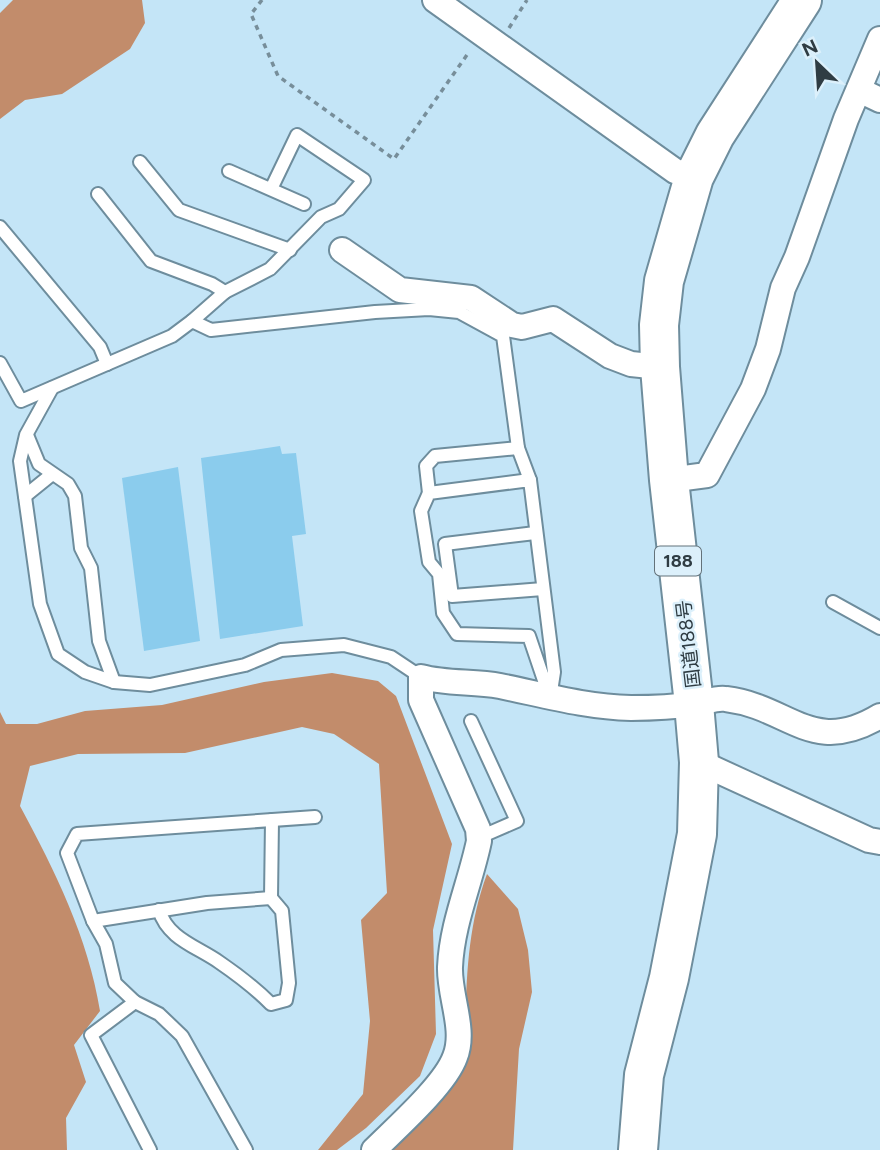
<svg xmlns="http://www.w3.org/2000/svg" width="880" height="1150" font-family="Figtree,'Noto Sans JP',sans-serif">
<rect width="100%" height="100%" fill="#c4e5f7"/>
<g fill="#c28c6b">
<polygon points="13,0 142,0 145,23 130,49 62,94 25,100 0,119 0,13"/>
<path d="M332 673 378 681 396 696 452 844 433 930 436 1034 420 1076 366 1128 337 1150H318L363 1094 370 1021 361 920 387 893 379 764 334 734 302 727 185 753 78 754 30 766 20 806C55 871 88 937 100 1011L74 1045 86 1082 66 1118 67 1150H0V712L6 724H37L85 711 162 705 264 682Z"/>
<path d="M487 874 518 909 528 950 532 992 519 1049 513 1150H372L465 1056C466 994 465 933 487 874Z"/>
</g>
<g fill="#8bcced">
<polygon points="280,446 282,454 296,453 306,534 292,536 303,626 220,639 201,458"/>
<polygon points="178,467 200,641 144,651 122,478"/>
</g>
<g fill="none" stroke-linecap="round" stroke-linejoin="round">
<defs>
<g id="lane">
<polyline points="140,162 179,210 290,250"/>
<polyline points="229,171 304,204"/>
<polyline points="98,194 151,261 212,284 225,292"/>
<polyline points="0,227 100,347 107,364"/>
<polyline points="192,321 225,292 270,269 321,217 339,209 364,180 297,135 272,187"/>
<polyline points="0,363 21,401 172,336 192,321 211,330 375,312 429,309 459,312 503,336 518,448 530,480"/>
<polyline points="52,388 26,435 20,461 40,604 58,654 85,672 114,682 150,685 245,665 281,650 344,645 391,657 421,677"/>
<polyline points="27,435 39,464 68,484 75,496 81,548 91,568 99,641 114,682"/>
<polygon points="530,480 554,672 550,698 529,636 457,634 443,613 439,574 429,562 421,511 429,493"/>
<polyline points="429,493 426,466 435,456 518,448"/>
<polyline points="25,496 51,475"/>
<polyline points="535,533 445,544 452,596 543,589"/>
<polyline points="833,602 880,628"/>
<polyline points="471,721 517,821 487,834 478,829"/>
<path d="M159 910C168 939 196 946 219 962 238 975 255 988 271 1004L286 1000 289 983 282 911 271 898 272 820"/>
<polyline points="93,921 207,903 271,898"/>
<polyline points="135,1002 91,1035 150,1150"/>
<polyline points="246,1150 182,1036 159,1014 135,1002 115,983 106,944 93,921 67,853 77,834 315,817"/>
</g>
<g id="street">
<polyline points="435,0 675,171 694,177"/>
<polyline points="859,90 880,100"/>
<polyline points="342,250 400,290 471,298 512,325 522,327 553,319 610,356 631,364 660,367"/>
<polyline points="669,480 707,475 753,389 768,349 783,288 797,257 846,119 880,39"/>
<polyline points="699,762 869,840 880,842"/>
<path d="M374 1150C396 1128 445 1085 455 1057 466 1030 449 996 450 967 452 923 470 884 479 841L478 829 421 700V677C447 684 474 681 500 686 544 695 586 707 631 708 651 708 674 707 694 704 705 703 716 697 726 699 790 707 812 757 880 716"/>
</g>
<polyline id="highway" points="638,1150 644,1075 669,978 697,834 699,762 694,704 669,480 660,367 659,325 664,281 694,177 715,135 802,0"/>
</defs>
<use href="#lane" stroke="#6e8d9d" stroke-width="16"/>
<use href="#street" stroke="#6e8d9d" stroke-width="28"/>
<use href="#highway" stroke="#6e8d9d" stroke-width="42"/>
<g stroke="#778e9a" stroke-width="3.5" stroke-dasharray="5 5" stroke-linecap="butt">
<polyline points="262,0 251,14 278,76 394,159 469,52"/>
<polyline points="509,28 527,0"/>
</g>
<use href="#lane" stroke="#fff" stroke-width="12"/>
<use href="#street" stroke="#fff" stroke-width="24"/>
<use href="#highway" stroke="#fff" stroke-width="38"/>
</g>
<g text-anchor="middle" stroke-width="5" stroke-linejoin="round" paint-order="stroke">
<rect fill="#dcf0fb" stroke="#63727a" stroke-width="2" x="655" y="546.5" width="46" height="29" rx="5"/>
<g font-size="18" font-weight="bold" fill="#2f3c43">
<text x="678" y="567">188</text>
</g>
<g font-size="19" fill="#2f3c43" stroke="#dcf0fb">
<text transform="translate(688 644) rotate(-97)" y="7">国道188号</text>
</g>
</g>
<g transform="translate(817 63) rotate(335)" stroke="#dcf0fb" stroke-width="5" paint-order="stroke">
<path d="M0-5L12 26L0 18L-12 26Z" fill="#2f3c43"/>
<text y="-10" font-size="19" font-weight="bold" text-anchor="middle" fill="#2f3c43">N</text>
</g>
</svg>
